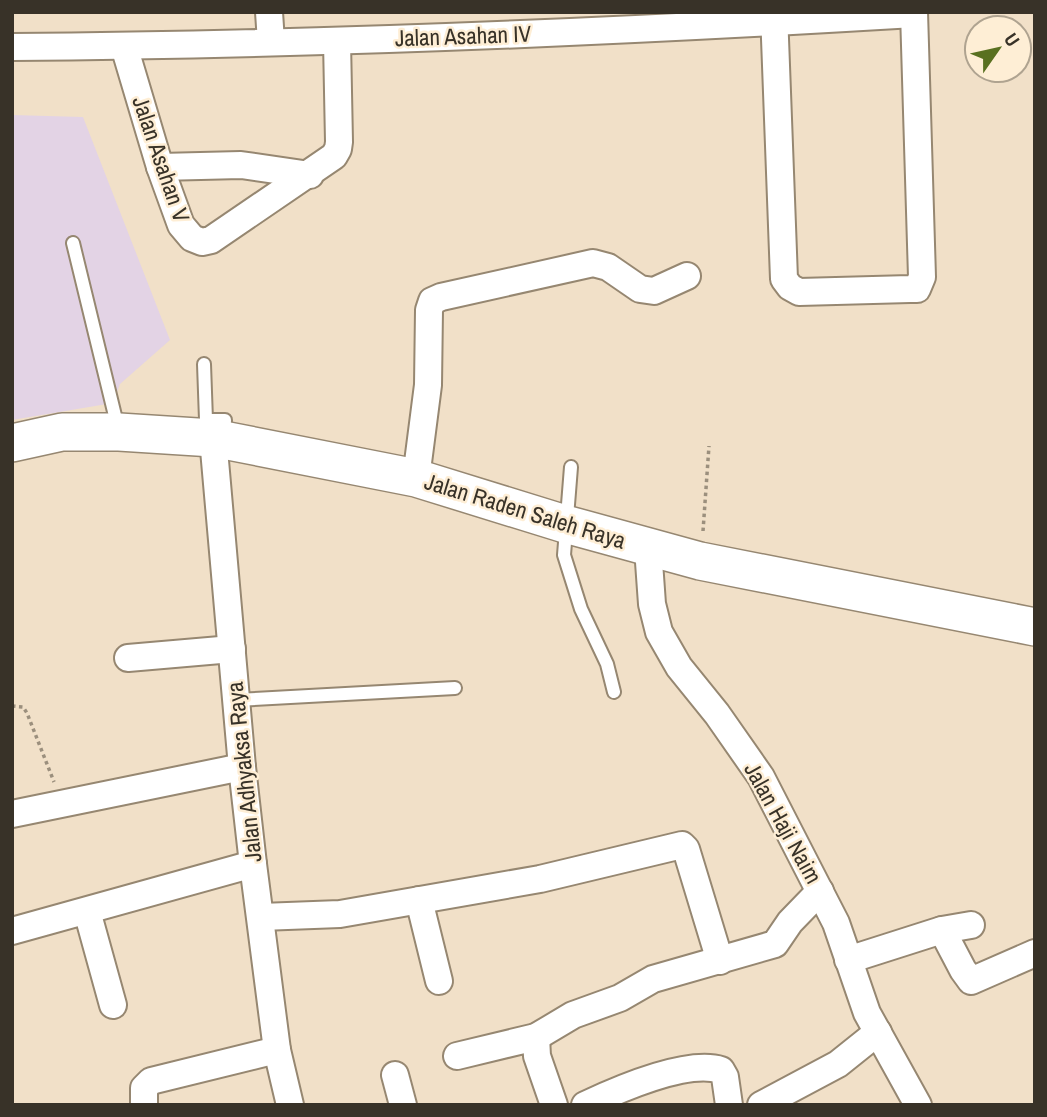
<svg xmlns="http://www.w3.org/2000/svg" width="1047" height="1117" font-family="'Archivo Narrow',sans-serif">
<rect width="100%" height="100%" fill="#f1e0c8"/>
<polygon fill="#e3d3e5" points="12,115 83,117 170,340 120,384 113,403 12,420"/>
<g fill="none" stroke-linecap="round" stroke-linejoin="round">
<defs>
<g id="service">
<polyline points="73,243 118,428"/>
<polyline points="204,364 206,420 225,420 224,437"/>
<polyline points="571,467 564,555 581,609 607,664 614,692"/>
<polyline points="236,700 455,688"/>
</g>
<g id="minor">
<polyline points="269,12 271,42"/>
<polyline points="774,12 784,279 790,287 799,292 910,289 917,289 922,277 914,12"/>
<polyline points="124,46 160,167 181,225 192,238 202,242 211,240 334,156 338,149 339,142 337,41"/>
<path d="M12 47C313 45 614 32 914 14"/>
<polyline points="160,167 241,165 310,175"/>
<polyline points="213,438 242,767 253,864 277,1050 290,1105"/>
<polyline points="416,478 428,385 429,310 432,301 441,297 593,263 608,267 640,289 654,291 687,276"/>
<polyline points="648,548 652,604 659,632 679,667 717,714 761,777 836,923 867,1013 918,1105"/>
<polyline points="128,658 232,649"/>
<polyline points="12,814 242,767"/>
<polyline points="419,900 439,981"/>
<polyline points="87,911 113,1005"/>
<polyline points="261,917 340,914 540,879 682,845 686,849 720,961"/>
<polyline points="942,930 963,970 971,981 1035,953"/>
<polyline points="12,931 253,864"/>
<polyline points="848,960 942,930 971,925"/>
<polyline points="536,1037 537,1056 554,1105"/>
<polyline points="457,1056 536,1037 573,1015 620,998 653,979 775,944 790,922 820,891"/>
<polyline points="395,1075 403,1105"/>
<polyline points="144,1105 144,1088 151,1081 277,1050"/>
<path d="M585 1105C617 1090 687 1059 721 1070L725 1077 729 1105"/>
<polyline points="761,1105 838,1064 878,1032"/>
</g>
<polyline id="secondary" points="12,443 62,432 119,432 213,438 416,478 565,524 700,561 1035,627"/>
</defs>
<use href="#service" stroke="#968771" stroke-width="16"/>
<use href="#minor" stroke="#968771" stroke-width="30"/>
<use href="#secondary" stroke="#968771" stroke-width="40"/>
<g stroke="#9b8f7d" stroke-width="3.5" stroke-dasharray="3.5 3.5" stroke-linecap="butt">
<polyline points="703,531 709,446"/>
<polyline points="12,706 23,707 27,713 54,782"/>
</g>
<use href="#service" stroke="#fff" stroke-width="12"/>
<use href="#minor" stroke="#fff" stroke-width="26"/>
<use href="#secondary" stroke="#fff" stroke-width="37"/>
</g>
<g text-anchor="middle" stroke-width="5" stroke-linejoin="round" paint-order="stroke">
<g font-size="23" fill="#383228" stroke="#feeed5">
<text transform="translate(463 36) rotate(-2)" y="8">Jalan Asahan IV</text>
<text transform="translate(161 159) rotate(71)" y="8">Jalan Asahan V</text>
<text transform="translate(525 511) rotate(17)" y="8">Jalan Raden Saleh Raya</text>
<text transform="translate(244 772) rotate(-96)" y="8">Jalan Adhyaksa Raya</text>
<text transform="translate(783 823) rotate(61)" y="8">Jalan Haji Naim</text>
</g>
</g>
<rect width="1047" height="1117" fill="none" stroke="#383228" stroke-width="28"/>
<g transform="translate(998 49) rotate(56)"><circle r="33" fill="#feeed5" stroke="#afa390" stroke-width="2"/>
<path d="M0-5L12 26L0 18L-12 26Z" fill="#597020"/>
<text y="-10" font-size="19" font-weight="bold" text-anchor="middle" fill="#383228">U</text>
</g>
</svg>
